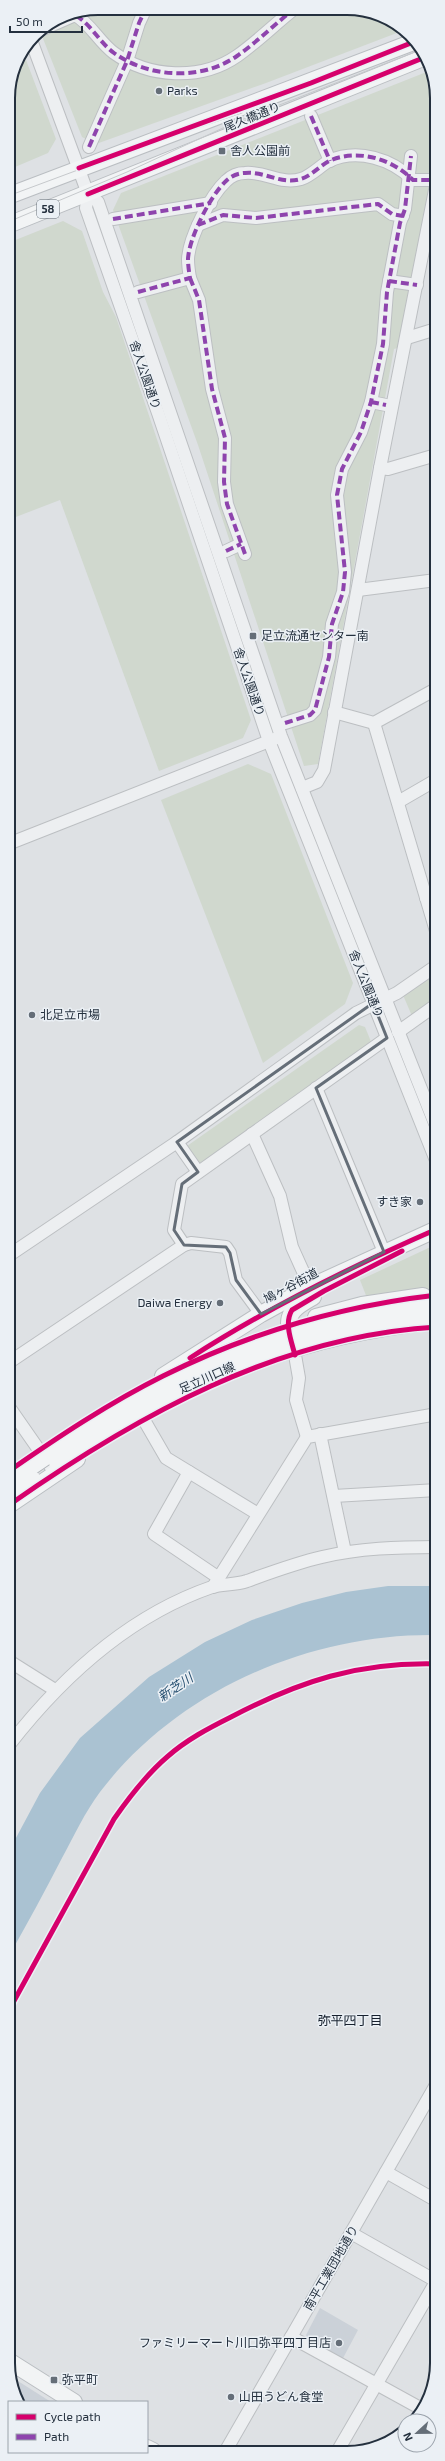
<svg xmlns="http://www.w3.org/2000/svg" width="445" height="2461" font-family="'Exo 2','Noto Sans JP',sans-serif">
<rect width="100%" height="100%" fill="#dee1e4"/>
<g fill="#cbd1d8">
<polygon points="320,2308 358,2330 342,2360 308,2341 306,2335"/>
<polygon points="10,2376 51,2402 21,2402"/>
</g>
<g fill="#d0d8ce">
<polygon points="98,8 365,10 402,31 266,83 96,144 82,137 40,31 64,15"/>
<path d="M23 52 56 139 48 153 8 170C8 132 0 85 23 52Z"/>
<polygon points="429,71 436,86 436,157 398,348 394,349 318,764 304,766 198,445 113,210 121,193"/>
<polygon points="63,221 82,231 103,292 116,317 251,720 243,738 159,771 60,500 8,520 8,243"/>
<polygon points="248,764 271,774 353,983 345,1004 263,1063 161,800"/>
<polygon points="436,971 436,999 412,1016 403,995"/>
<polygon points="359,1025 365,1027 372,1044 203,1163 199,1162 187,1146"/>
<polygon points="437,1244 437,1289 367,1298 360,1280"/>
</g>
<path fill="#aac2d2" d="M388 1586H437V1635C310 1633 178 1690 100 1792 85 1812 74 1836 62 1858 45 1891 27 1924 9 1956V1851L40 1793 80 1738 149 1677 205 1642 252 1620 302 1603 346 1592Z"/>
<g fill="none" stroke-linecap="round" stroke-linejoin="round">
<defs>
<g id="minor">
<path d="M43 29 75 15C91 24 99 42 114 53 149 78 201 81 237 56 257 42 275 24 294 9"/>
<polyline points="31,40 88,194 86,208 158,413 269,741 437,1163"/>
<polyline points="311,116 330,161"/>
<polyline points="89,147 127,61 139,23 146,8"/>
<polyline points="88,194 98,202 281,736 437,1129"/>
<polyline points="113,219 211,203"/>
<polyline points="198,225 223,215 256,218 378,204 392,214 403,216"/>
<polyline points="190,278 199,300 212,389 225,438 224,482 227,504 245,554"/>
<polyline points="389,281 417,285"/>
<path d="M138 292 190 278C189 272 188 265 188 259 189 238 210 196 226 181 231 176 238 173 245 173 265 171 281 185 301 179 311 176 320 166 329 161 358 148 392 159 413 180H436"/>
<polyline points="407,338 436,329"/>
<polyline points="371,402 386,405"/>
<polyline points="380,468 388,469 436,455"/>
<polyline points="226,551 241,544"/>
<polyline points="358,590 436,580"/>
<polyline points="334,712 374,723 436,689"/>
<polyline points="285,723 310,715 315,710 329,657 332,624 343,592 345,572 337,495 342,469 361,432 371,402 383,344 387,292 400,223 405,209 411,156"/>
<polyline points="374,723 436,931"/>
<polyline points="302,788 317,782 324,770 380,468 436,185"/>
<polyline points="398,802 436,780"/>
<polyline points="8,844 277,738"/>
<polyline points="426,898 436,890"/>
<polyline points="398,1032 436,1005"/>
<polyline points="316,1088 384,1252"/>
<polyline points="252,1134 280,1196 292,1247 310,1287"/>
<polyline points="177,1142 198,1172"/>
<polyline points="184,1245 174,1230 182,1184 387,1038"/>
<polyline points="8,1256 177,1142 356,1013 397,993 436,966"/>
<polyline points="295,1355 299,1378 296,1400 307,1437"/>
<polyline points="8,1363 184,1245 191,1243 226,1247 230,1253 236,1280 261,1314"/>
<polyline points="9,1407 55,1473"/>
<polyline points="144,1420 166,1458 258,1514"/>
<polyline points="320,1434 345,1552"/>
<polyline points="189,1472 154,1534 219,1578"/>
<polyline points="334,1496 437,1490"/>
<polyline points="213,1587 307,1437 437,1414"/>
<polyline points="9,1661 55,1690"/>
<path d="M9 1745C62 1677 128 1616 212 1587 222 1584 235 1585 247 1581 272 1572 296 1563 322 1557 359 1548 399 1547 437 1547"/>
<polyline points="386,2172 437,2201"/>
<polyline points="351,2233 436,2281"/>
<polyline points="291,2337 420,2408"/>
<polyline points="225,2452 437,2083"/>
<polyline points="337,2452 437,2280"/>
</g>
<g id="major">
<polyline points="8,196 416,41"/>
<polyline points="8,225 423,58"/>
<polyline points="316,1317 362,1305 423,1296"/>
<path d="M292 1345C286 1316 287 1311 313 1297"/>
<polyline points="163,1376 261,1314 310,1287 437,1229"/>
<polyline points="9,1505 77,1459"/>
<polyline points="9,2361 74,2402"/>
<polyline points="147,2448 153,2451"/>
</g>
</defs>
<use href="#minor" stroke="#bcbfc2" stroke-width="14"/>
<use href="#major" stroke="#babec2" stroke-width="18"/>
<use href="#minor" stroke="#edeff1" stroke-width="12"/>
<use href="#major" stroke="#f2f4f5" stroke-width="16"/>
<g stroke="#c6c9cc" stroke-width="1">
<polyline points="8,196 137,148 242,113"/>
<polyline points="8,222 127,172 236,122 420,50"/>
</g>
<defs>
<g id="highway-bridge">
<path d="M58 1462C172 1384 299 1333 437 1320"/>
<path d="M9 1481C61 1445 114 1409 170 1380 253 1337 344 1314 437 1303"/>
<polyline points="9,1495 32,1480"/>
</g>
</defs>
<use href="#highway-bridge" stroke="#b0b4b9" stroke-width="20" stroke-linecap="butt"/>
<use href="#highway-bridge" stroke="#f2f4f5" stroke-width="18"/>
<g stroke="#8e44ad" stroke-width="4" stroke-dasharray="8 4" stroke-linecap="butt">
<path d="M43 29 75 15C91 24 99 42 114 53 149 78 201 81 237 56 257 42 275 24 294 9"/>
<polyline points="311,116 330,161"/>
<polyline points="89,147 127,61 139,23 146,8"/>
<polyline points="113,219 211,203"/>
<polyline points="198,225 223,215 256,218 378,204 392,214 403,216"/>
<polyline points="190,278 199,300 212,389 225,438 224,482 227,504 245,554"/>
<polyline points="389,281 417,285"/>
<path d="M138 292 190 278C189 272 188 265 188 259 189 238 210 196 226 181 231 176 238 173 245 173 265 171 281 185 301 179 311 176 320 166 329 161 358 148 392 159 413 180H436"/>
<polyline points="371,402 386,405"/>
<polyline points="226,551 241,544"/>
<polyline points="285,723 310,715 315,710 329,657 332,624 343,592 345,572 337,495 342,469 361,432 371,402 383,344 387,292 400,223 405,209 411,156"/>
</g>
<defs>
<g id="cycleway">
<polyline points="79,168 311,83 416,41"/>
<polyline points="88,194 423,58"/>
<path d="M295 1355C291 1340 284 1323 292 1310L324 1291 402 1251"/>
<path d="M190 1358C269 1307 350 1267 437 1229"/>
<path d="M9 1471C58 1437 109 1403 163 1376 249 1333 341 1306 437 1295"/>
<path d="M9 1505C136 1416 278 1336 437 1327"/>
<path d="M9 2010 114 1819C130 1796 146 1775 167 1757 186 1740 209 1728 231 1717 300 1681 358 1662 437 1664"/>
</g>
</defs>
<use href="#cycleway" stroke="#ebf0f5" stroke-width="8"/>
<use href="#cycleway" stroke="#d6006c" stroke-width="5"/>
</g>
<path fill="none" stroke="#656e78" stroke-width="3" stroke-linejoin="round" d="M373 1003 387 1038 316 1088 384 1252 261 1314 236 1280 230 1253 226 1247 184 1245 174 1230 182 1184 198 1172 177 1142Z"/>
<g fill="#656e78" stroke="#ebf0f5" stroke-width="1.5">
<circle cx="159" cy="91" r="4"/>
<rect x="218" y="147" width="8" height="8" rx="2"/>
<rect x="249" y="632" width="8" height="8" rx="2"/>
<circle cx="32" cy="1015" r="4"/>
<circle cx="420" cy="1202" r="4"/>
<circle cx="220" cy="1303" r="4"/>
<circle cx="339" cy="2343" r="4"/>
<rect x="50" y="2376" width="8" height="8" rx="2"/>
<circle cx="231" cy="2397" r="4"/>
</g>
<g text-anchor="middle" stroke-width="3" stroke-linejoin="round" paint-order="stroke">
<rect fill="#ebf0f5" stroke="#606a75" stroke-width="1" x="37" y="200" width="22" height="18" rx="3"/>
<g font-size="11" font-weight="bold" fill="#24303e">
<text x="48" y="213">58</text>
</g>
<g font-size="12" fill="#24303e" stroke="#ebf0f5" text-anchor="start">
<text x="167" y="95">Parks</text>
<text x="230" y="155">舎人公園前</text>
<text x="261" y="640">足立流通センター南</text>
<text x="40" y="1019">北足立市場</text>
<text x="412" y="1206" text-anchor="end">すき家</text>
<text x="212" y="1307" text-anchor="end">Daiwa Energy</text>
<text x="331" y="2347" text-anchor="end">ファミリーマート川口弥平四丁目店</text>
<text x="62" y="2384">弥平町</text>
<text x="239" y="2401">山田うどん食堂</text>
</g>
<g font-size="12" fill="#24303e" stroke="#ebf0f5">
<text transform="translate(252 117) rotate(-22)" y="4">尾久橋通り</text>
<text transform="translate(145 375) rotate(71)" y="4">舎人公園通り</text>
<text transform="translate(249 682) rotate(71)" y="4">舎人公園通り</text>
<text transform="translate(366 984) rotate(68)" y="4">舎人公園通り</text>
<text transform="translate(291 1286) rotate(-28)" y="4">鳩ヶ谷街道</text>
<text transform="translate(207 1378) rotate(-24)" y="4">足立川口線</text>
<text transform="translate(331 2268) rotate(-60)" y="4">南平工業団地通り</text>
</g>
<g font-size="13" font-style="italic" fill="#2c5474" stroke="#ebf0f5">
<text transform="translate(175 1687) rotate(-34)" y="5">新芝川</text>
</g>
<g font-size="13" fill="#17212e" stroke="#ebf0f5">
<text x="350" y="2025">弥平四丁目</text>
</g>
</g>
<path d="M0 0H445V2461H0ZM98 15H347A83 83 0 0 1 430 98V2363A83 83 0 0 1 347 2446H98A83 83 0 0 1 15 2363V98A83 83 0 0 1 98 15Z" fill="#ebf0f5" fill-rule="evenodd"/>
<path fill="none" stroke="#24303e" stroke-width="2" d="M98 15H347A83 83 0 0 1 430 98V2363A83 83 0 0 1 347 2446H98A83 83 0 0 1 15 2363V98A83 83 0 0 1 98 15Z"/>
<rect x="8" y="2401" width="140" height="52" fill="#ebf0f5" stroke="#9ba3ac"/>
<rect x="16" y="2414" width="20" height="6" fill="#d6006c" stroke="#9ba3ac"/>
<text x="44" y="2421" font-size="12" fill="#24303e">Cycle path</text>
<rect x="16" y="2434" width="20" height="6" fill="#8e44ad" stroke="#9ba3ac"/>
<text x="44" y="2441" font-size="12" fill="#24303e">Path</text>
<g transform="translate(417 2433) rotate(248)"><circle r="19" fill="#ebf0f5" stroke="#9ba3ac"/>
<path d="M0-3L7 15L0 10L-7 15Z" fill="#656e78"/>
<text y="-6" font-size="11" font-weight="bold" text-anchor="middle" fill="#24303e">N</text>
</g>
<path d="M10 26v6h72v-6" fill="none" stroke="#24303e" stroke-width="2"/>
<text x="16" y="26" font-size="12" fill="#24303e" stroke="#ebf0f5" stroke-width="3" paint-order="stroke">50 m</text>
</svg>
